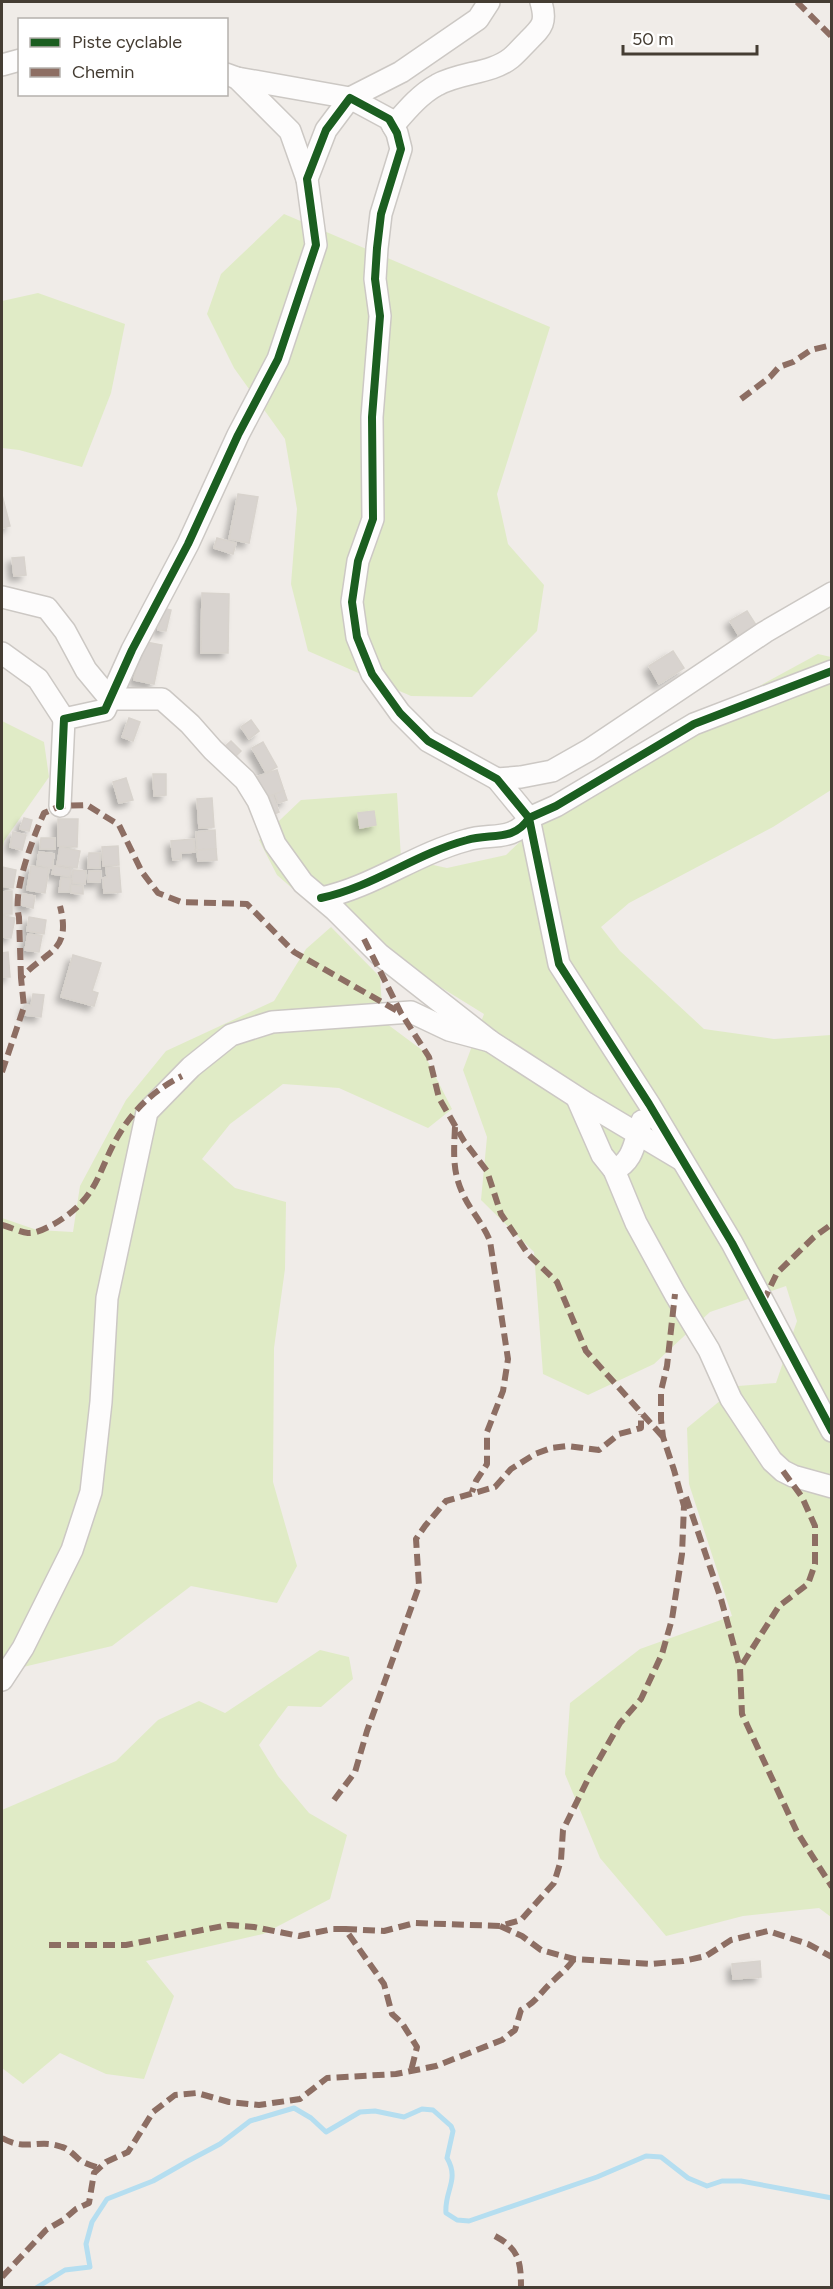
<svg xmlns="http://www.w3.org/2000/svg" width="833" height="2289" font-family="Figtree,sans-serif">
<defs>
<filter id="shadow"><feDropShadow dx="-5" dy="5" stdDeviation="3" flood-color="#0004"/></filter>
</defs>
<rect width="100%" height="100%" fill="#f0ece8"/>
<g fill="#e0ebc6">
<polygon points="284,214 550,327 497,494 508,544 544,585 537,631 472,697 411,696 308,651 291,584 297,509 285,439 234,368 207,314 221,274"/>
<polygon points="38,293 125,324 111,393 82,467 19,450 2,448 2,301"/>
<polygon points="818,654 831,657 831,790 773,827 629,903 601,927 620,951 704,1029 774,1039 831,1035 831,1917 819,1908 743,1916 666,1936 600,1858 565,1774 570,1703 640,1649 732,1616 689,1484 687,1428 738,1386 776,1383 797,1321 786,1286 710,1312 654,1364 588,1395 543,1374 534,1252 481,1200 487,1137 463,1070 484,1014 416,972 301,896 277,875 259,840 301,800 397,793 401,858 447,868 506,855 582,783"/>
<polygon points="2,721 44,742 49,777 4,841 2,853"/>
<polygon points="331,927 380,977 383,1021 422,1050 452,1109 428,1128 339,1088 283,1084 230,1124 202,1159 235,1188 286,1202 285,1269 274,1348 273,1482 297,1566 277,1603 191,1586 112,1646 2,1672 2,1218 37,1230 73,1232 80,1186 126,1100 166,1051 274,1001 306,949"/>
<polygon points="320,1650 349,1657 353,1679 321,1707 288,1706 259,1745 278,1776 309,1813 347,1835 330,1899 263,1934 146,1961 174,1996 144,2079 106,2074 60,2053 23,2084 2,2068 2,1810 116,1761 158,1720 199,1701 225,1713"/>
</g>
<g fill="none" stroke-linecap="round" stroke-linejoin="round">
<path stroke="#b5def0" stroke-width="5" d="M36 2288 65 2270 90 2267 86 2244 92 2222 107 2199 153 2181 188 2161 220 2144 250 2121 294 2108 311 2118 326 2132 360 2112 375 2111 404 2117 422 2109 433 2110 451 2126 453 2131 447 2158C460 2180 444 2191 446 2213L457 2220 469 2221 597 2177 646 2156 661 2157 688 2178 707 2186 722 2181H741L832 2198"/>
</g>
<g fill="#d8d3cf" stroke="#d8d3cd" stroke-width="1.5" filter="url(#shadow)">
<polygon points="238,494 258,497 249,543 229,539"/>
<polygon points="2,495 10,526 2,528"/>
<polygon points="217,538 236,543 233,554 214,548"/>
<polygon points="24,557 26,575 14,576 12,558"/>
<polygon points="202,593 229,594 228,653 201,653"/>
<polygon points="162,608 171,610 166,631 158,630"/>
<polygon points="747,611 756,625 739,636 730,621"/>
<polygon points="141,641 162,645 154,684 134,680"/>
<polygon points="673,651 684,668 659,684 649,666"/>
<polygon points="129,718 140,722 133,741 122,737"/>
<polygon points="251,720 259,731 249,739 241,727"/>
<polygon points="231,741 241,751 231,761 221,750"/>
<polygon points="263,742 277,767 266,773 252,748"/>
<polygon points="277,770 284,791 263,798 256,777"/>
<polygon points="153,774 166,774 166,795 154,796"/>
<polygon points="126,778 133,800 119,803 113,782"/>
<polygon points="284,791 287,800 278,803 275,794"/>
<polygon points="273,795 279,812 270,816 263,798"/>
<polygon points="212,798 214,827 199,828 197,799"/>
<polygon points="374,811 376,825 360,828 358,813"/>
<polygon points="24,818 32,820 29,831 20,829"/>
<polygon points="58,819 78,819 77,847 58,846"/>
<polygon points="215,830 216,849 197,850 196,832"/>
<polygon points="13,832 26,835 22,850 10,847"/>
<polygon points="41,838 55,838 55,849 40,849"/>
<polygon points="194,839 195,852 181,853 181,859 173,860 171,841"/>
<polygon points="118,846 119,865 103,866 102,847"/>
<polygon points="60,847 80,851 77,868 57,865"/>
<polygon points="216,849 217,860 198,861 197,850"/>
<polygon points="39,852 54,854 52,868 37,865"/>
<polygon points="89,853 100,853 100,868 88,868"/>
<polygon points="31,866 49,869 45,893 27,890"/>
<polygon points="54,866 71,869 70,877 52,874"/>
<polygon points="2,867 16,870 13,888 2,886"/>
<polygon points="119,867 121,892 104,893 103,878 107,877 106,868"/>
<polygon points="73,870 86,871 85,884 72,883"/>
<polygon points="89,871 101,871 100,882 88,882"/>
<polygon points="61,878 71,879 69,892 59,892"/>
<polygon points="71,885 83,886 83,894 71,893"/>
<polygon points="12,891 12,914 2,914 2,892"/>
<polygon points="23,894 35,896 33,908 21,905"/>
<polygon points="3,916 15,918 11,938 2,937"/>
<polygon points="29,917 46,920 44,934 27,931"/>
<polygon points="28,934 42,936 39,952 25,950"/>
<polygon points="8,952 10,977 2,977 2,953"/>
<polygon points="73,955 101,963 92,991 98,993 94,1006 61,997"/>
<polygon points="33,994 44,995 41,1017 25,1015 26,1005 31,1006"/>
<polygon points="760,1961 761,1977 733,1979 732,1964"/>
</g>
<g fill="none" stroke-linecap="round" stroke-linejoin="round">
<defs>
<g id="minor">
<polyline points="2,65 20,60"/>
<polyline points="226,74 237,78 350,98 401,72 478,19 489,2"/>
<polyline points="237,78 290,131 307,179"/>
<path d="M393 126C406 111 420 94 437 85 460 72 491 74 511 58 517 53 522 47 528 41 542 27 547 23 541 2"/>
<polyline points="2,597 47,608 65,631 86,670 110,699 162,699 190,724 213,750 245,780 258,801 275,844 303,883 335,910 379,954 490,1041 586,1103 680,1159"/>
<polyline points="2,653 38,679 64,719"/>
<polyline points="832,671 694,724 556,806 529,818 559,964 649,1104 732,1243 832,1431"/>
<polyline points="497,779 521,777 552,771 589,750 765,632 832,593"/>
<path d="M60 806 64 719 105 710 132 650 188 544 238 435 278 359 316 245 307 179 326 130 350 98 389 119 397 133 401 149 381 214 377 248 375 279 380 316 372 417 373 519 358 561 352 602 357 637 372 674 400 713 428 741 497 779 529 818C514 842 490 833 467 840 415 854 373 887 321 898"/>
<polyline points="577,1098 602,1155 614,1170 636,1223 675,1294 709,1350 731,1399 772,1461 783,1471 793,1476 832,1487"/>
<path d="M614 1170C635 1160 634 1141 642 1121"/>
<polyline points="2,1680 23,1648 72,1550 91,1492 101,1402 107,1298 147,1112 191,1067 231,1035 272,1022 411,1012 449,1030 490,1041"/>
</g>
</defs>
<use href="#minor" stroke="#ccc8c4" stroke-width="24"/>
<use href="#minor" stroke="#fdfcfc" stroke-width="21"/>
<g stroke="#8d6e63" stroke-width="6" stroke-dasharray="12 6" stroke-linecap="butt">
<polyline points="797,2 832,37"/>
<polyline points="741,399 770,377 779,367 793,362 811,350 832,345"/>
<polyline points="364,939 401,1013 429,1057 439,1098 464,1141 487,1171 501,1214 528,1254 557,1282 586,1351 663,1437"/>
<path d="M21 978 19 917C12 891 33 838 44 813L60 806 87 805 119 825 142 872 158 893 181 902 247 904 294 952 401 1013"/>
<path d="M2 1072 24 1007 21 978C46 950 72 953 60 906"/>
<path d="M455 1127C454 1150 452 1170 462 1192 469 1209 483 1223 490 1241L508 1359 503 1391 487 1432V1464L476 1481 472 1492"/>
<path d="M2 1225C10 1227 20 1232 28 1233 36 1234 48 1227 54 1224 103 1195 96 1169 123 1128 138 1105 158 1088 182 1076"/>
<polyline points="763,1302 777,1273 814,1237 832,1224"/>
<polyline points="783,1471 802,1497 815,1526 815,1564 808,1584 779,1606 740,1668 742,1714 797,1832 832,1887"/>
<polyline points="686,1497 721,1599 740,1668"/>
<polyline points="334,1800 355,1772 367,1731 419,1586 416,1539 425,1526 446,1501 495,1487 511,1469 535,1454 551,1448 568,1446 599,1450 619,1434 641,1428 641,1414"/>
<polyline points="500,1926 522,1936 541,1950 574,1959 651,1964 683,1961 706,1956 731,1940 768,1931 808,1944 832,1957"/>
<polyline points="345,1929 384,1931 415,1923 500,1926 521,1920 554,1883 561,1860 563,1830 589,1777 620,1723 641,1699 662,1654 672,1619 682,1554 684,1506 674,1470 663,1437 661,1420 661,1391 667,1366 675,1294"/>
<polyline points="49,1945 126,1945 228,1925 254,1927 299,1936 333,1929 345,1929 384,1984 392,2014 402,2023 417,2047 411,2071"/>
<path d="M2 2138C27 2152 38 2138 62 2147 69 2149 75 2156 81 2161 87 2164 93 2166 99 2168"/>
<path d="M495 2236C519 2249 521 2261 521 2288"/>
<path d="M2 2277 46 2230 63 2220 76 2209 89 2203 94 2173 106 2162 128 2152 153 2112 175 2095 197 2093 229 2102 259 2105 300 2099 327 2078 396 2074 436 2066 502 2040 515 2030 521 2010C538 2001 540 1992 554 1980 561 1973 568 1968 574 1959"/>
</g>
<defs>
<g id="cycleway">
<polyline points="832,671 694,724 556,806 529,818 559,964 649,1104 732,1243 832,1431"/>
<path d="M60 806 64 719 105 710 132 650 188 544 238 435 278 359 316 245 307 179 326 130 350 98 389 119 397 133 401 149 381 214 377 248 375 279 380 316 372 417 373 519 358 561 352 602 357 637 372 674 400 713 428 741 497 779 529 818C514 842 490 833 467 840 415 854 373 887 321 898"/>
</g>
</defs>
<use href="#cycleway" stroke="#fff" stroke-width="11"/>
<use href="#cycleway" stroke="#1b5e20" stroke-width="8"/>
</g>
<rect width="833" height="2289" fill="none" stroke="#453d33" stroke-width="6"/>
<rect x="18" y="18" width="210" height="78" fill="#ffffff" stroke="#b5b1ad" stroke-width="1.5"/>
<rect x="30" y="38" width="30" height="9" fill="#1b5e20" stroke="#b5b1ad" stroke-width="1.5"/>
<text x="72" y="48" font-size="18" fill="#453d33">Piste cyclable</text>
<rect x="30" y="68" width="30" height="9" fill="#8d6e63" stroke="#b5b1ad" stroke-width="1.5"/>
<text x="72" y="78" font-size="18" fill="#453d33">Chemin</text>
<path d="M623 45v9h134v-9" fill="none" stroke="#453d33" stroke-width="3"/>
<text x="632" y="45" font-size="18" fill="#453d33" stroke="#ffffff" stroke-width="4.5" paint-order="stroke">50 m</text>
</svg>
